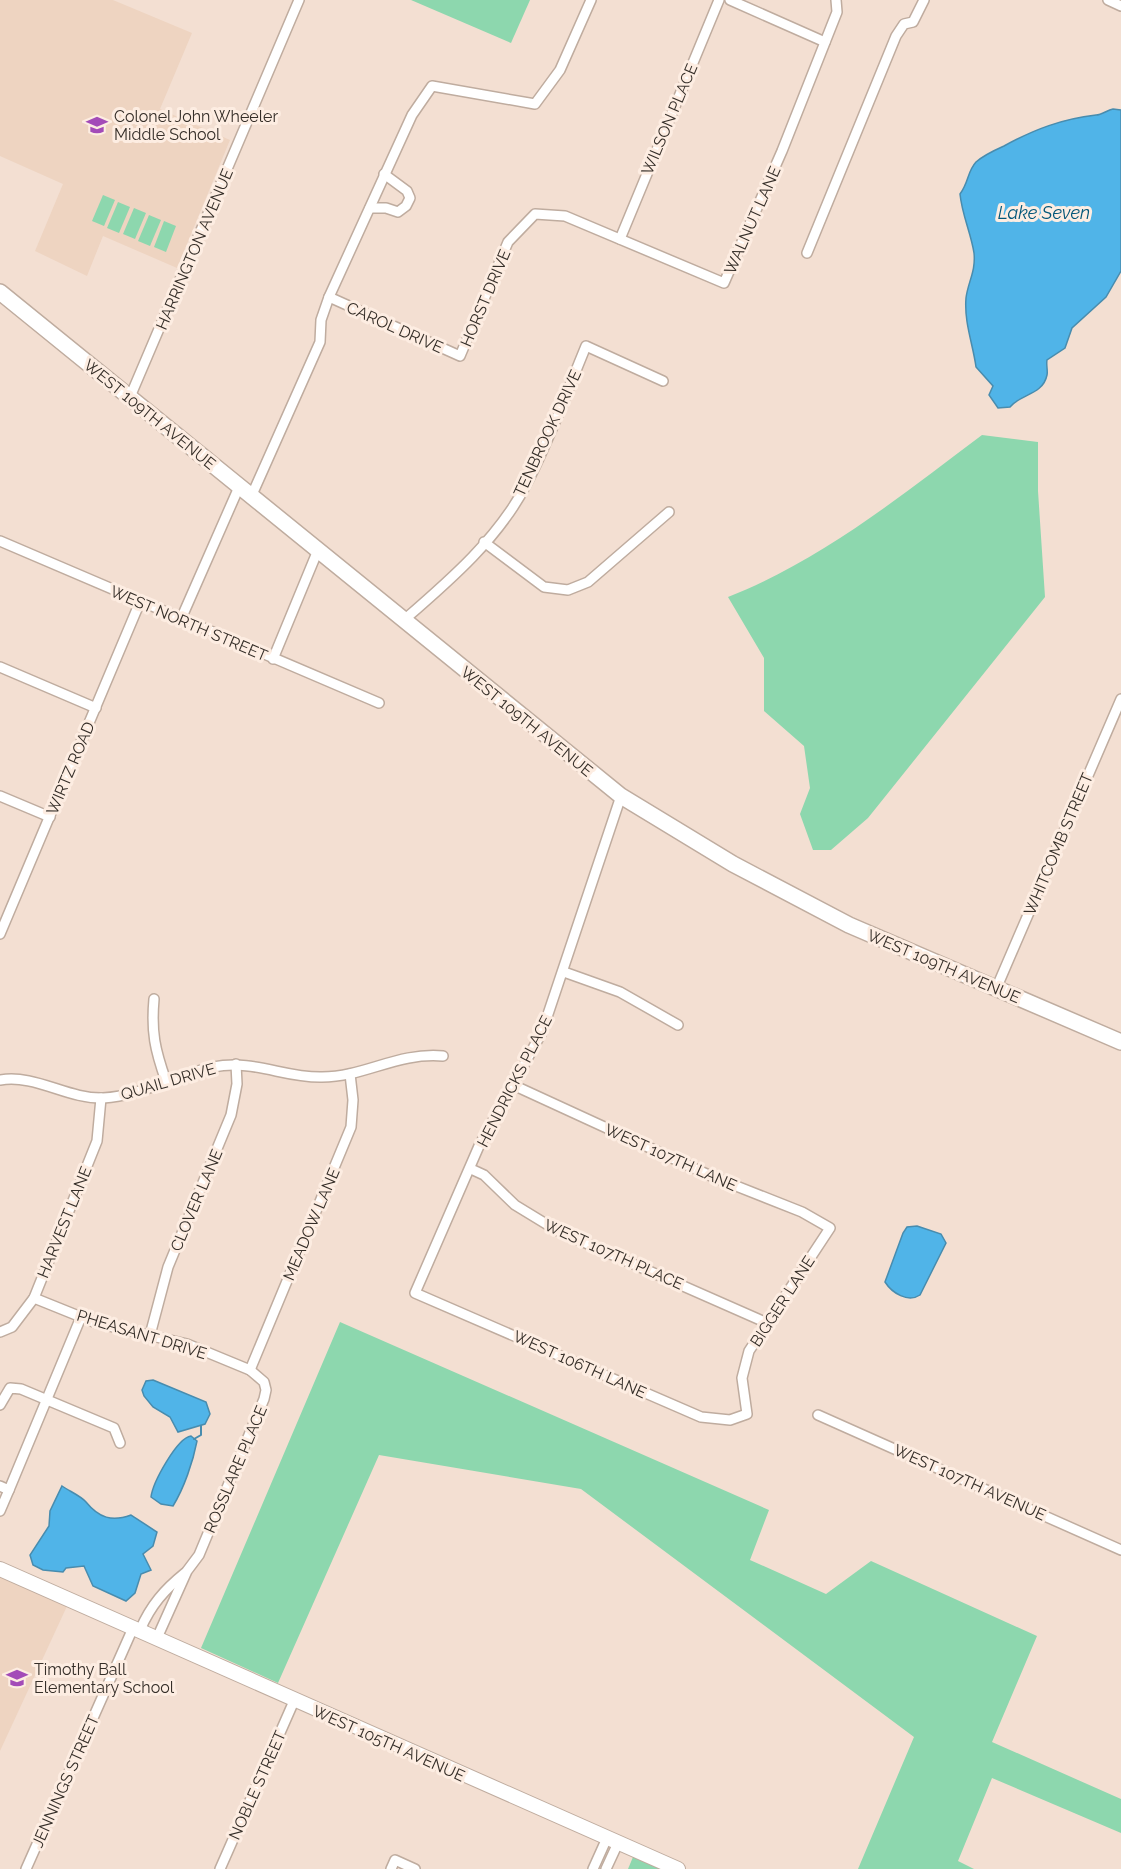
<svg xmlns="http://www.w3.org/2000/svg" width="1121" height="1869" font-family="Raleway,sans-serif">
<rect width="100%" height="100%" fill="#f3dfd2"/>
<g fill="#eed4c1">
<polygon points="0,0 113,0 192,33 160,109 230,140 177,268 103,236 87,276 35,251 63,184 0,156"/>
<polygon points="0,1575 68,1604 0,1751"/>
</g>
<g fill="#8dd7ae">
<polygon points="411,0 530,0 511,43"/>
<polygon points="103,195 115,200 104,226 92,221"/>
<polygon points="118,202 130,207 119,233 107,228"/>
<polygon points="134,208 146,213 135,239 123,234"/>
<polygon points="149,215 161,220 150,246 138,241"/>
<polygon points="164,221 176,226 166,252 154,247"/>
<path d="M982 435 1038 442V491L1045 597 868 818 831 850H813L800 814 810 788 804 746 764 711V658L728 597C822 560 902 495 982 435Z"/>
<polygon points="340,1322 769,1510 750,1560 826,1594 871,1561 1037,1636 992,1742 1121,1799 1121,1833 992,1778 958,1861 974,1869 858,1869 914,1737 581,1489 379,1455 278,1683 201,1648"/>
<polygon points="633,1857 661,1869 628,1869"/>
</g>
<g fill="#50b4e8" stroke="#488cae" stroke-width="1.5">
<path d="M1113 109 1121 110V271L1106 297 1072 328 1065 348 1047 360C1046 365 1048 371 1047 375 1043 395 1020 394 1010 407L998 408 989 395 993 386 976 367C973 344 964 323 966 298 968 282 976 271 974 253 971 233 962 215 960 194 969 182 967 172 976 162 984 155 995 150 1004 146 1035 129 1062 119 1096 115 1102 115 1107 110 1113 109Z"/>
<path d="M917 1226 941 1234 946 1243 920 1295C908 1303 892 1293 885 1282L903 1233 907 1227Z"/>
<polygon points="153,1380 206,1402 210,1414 205,1424 178,1432 170,1417 153,1407 144,1396 142,1390 146,1381"/>
<path d="M191 1436 197 1441C193 1462 184 1488 173 1506L161 1504 151 1497C153 1482 177 1438 191 1436Z"/>
<path d="M62 1486C69 1491 81 1496 86 1502 99 1518 112 1522 131 1515L157 1532 153 1546 143 1554 151 1570 141 1574 135 1593 126 1601 93 1586 84 1566 66 1568 63 1572 43 1570 33 1565 30 1555 49 1526 50 1511Z"/>
</g>
<g fill="none" stroke-linecap="round" stroke-linejoin="round">
<polyline stroke="#488cae" stroke-width="2" points="194,1439 201,1435 201,1426"/>
<defs>
<g id="street">
<polyline points="730,0 825,42"/>
<polyline points="1108,0 1121,6"/>
<polyline points="370,208 386,208 398,212 406,206 410,198 407,191 384,174"/>
<polyline points="620,239 719,0"/>
<polyline points="807,253 896,36 904,24 913,22 924,0"/>
<polyline points="329,297 460,356 508,242 535,214 565,216 724,283 782,151 837,12 836,0"/>
<polyline points="130,397 299,0"/>
<polyline points="251,497 320,342 321,320 329,297 412,115 432,86 535,104 560,70 591,0"/>
<polyline points="0,541 379,703"/>
<polyline points="484,542 544,587 568,590 588,582 669,512"/>
<polyline points="181,619 239,487"/>
<path d="M404 620C449 581 498 539 526 485 549 441 567 392 586 346L663 381"/>
<polyline points="273,659 318,550"/>
<polyline points="0,667 96,708"/>
<polyline points="0,796 50,817"/>
<polyline points="0,934 140,602"/>
<polyline points="564,972 620,992 678,1025"/>
<polyline points="996,989 1121,699"/>
<path d="M154 999C151 1032 155 1050 166 1081"/>
<path d="M0 1080C36 1074 67 1099 103 1098 141 1096 176 1075 213 1067 254 1059 284 1078 322 1077 365 1077 397 1052 443 1056"/>
<polyline points="513,1085 711,1176 802,1212 830,1228 749,1351 742,1378 747,1414 730,1420 701,1417 415,1293 479,1146 542,1032 621,796"/>
<polyline points="471,1169 484,1175 515,1205 556,1230 767,1323"/>
<polyline points="34,1298 96,1323 187,1344 250,1370 264,1382 266,1390 264,1399 199,1555 187,1571 157,1638"/>
<polyline points="0,1332 12,1327 34,1298 97,1141 101,1098"/>
<polyline points="150,1335 168,1267 231,1115 237,1084 236,1064"/>
<polyline points="250,1370 351,1127 353,1100 350,1074"/>
<polyline points="0,1405 10,1388 21,1389 114,1428 120,1443"/>
<polyline points="818,1415 1121,1550"/>
<polyline points="0,1486 9,1490 81,1317"/>
<polyline points="0,1511 9,1490"/>
<path d="M140 1630C151 1605 164 1590 185 1573"/>
<polyline points="26,1869 133,1628"/>
<polyline points="220,1869 294,1701"/>
<polyline points="391,1869 395,1860 415,1869"/>
<polyline points="593,1869 607,1838"/>
<polyline points="606,1869 618,1843"/>
</g>
<polyline id="secondary" points="0,1569 678,1869"/>
<polyline id="primary" points="0,292 621,796 733,864 849,925 1121,1042"/>
</defs>
<use href="#street" stroke="#bfac9f" stroke-width="12"/>
<use href="#secondary" stroke="#bfac9f" stroke-width="16"/>
<use href="#primary" stroke="#bfac9f" stroke-width="18"/>
<use href="#street" stroke="#fff" stroke-width="9"/>
<use href="#secondary" stroke="#fff" stroke-width="14"/>
<use href="#primary" stroke="#fff" stroke-width="15"/>
</g>
<defs>
<symbol id="school-bare" viewBox="-9 -9 18 18"><path d="M0-5L7-2L0 1L-7-2ZM-4 1L0 2.5L4 1V4Q0 6-4 4Z" fill="#a34bb8" stroke="#fdede2" stroke-width="2.5" paint-order="stroke"/></symbol>
</defs>
<g fill-rule="evenodd">
<use href="#school-bare" x="82" y="110" width="30" height="30"/>
<use href="#school-bare" x="2" y="1663" width="30" height="30"/>
</g>
<g text-anchor="middle" stroke-width="6" stroke-linejoin="round" paint-order="stroke">
<g font-size="16" fill="#352e28" stroke="#fdede2" text-anchor="start">
<text x="114" y="122">Colonel John Wheeler<tspan x="114" dy="18">Middle School</tspan></text>
<text x="34" y="1675">Timothy Ball<tspan x="34" dy="18">Elementary School</tspan></text>
</g>
<g font-size="16" fill="#352e28" stroke="#fdede2">
<text transform="translate(669 119) rotate(-67)" y="6">WILSON PLACE</text>
<text transform="translate(752 220) rotate(-66)" y="6">WALNUT LANE</text>
<text transform="translate(194 249) rotate(-67)" y="6">HARRINGTON AVENUE</text>
<text transform="translate(485 298) rotate(-67)" y="6">HORST DRIVE</text>
<text transform="translate(395 327) rotate(24)" y="6">CAROL DRIVE</text>
<text transform="translate(150 414) rotate(39)" y="6">WEST 109TH AVENUE</text>
<text transform="translate(547 433) rotate(-65)" y="6">TENBROOK DRIVE</text>
<text transform="translate(189 623) rotate(23)" y="6">WEST NORTH STREET</text>
<text transform="translate(527 721) rotate(39)" y="6">WEST 109TH AVENUE</text>
<text transform="translate(70 768) rotate(-67)" y="6">WIRTZ ROAD</text>
<text transform="translate(1058 844) rotate(-67)" y="6">WHITCOMB STREET</text>
<text transform="translate(944 966) rotate(23)" y="6">WEST 109TH AVENUE</text>
<text transform="translate(168 1081) rotate(-16)" y="6">QUAIL DRIVE</text>
<text transform="translate(514 1081) rotate(-63)" y="6">HENDRICKS PLACE</text>
<text transform="translate(671 1157) rotate(24)" y="6">WEST 107TH LANE</text>
<text transform="translate(196 1200) rotate(-67)" y="6">CLOVER LANE</text>
<text transform="translate(64 1222) rotate(-68)" y="6">HARVEST LANE</text>
<text transform="translate(311 1224) rotate(-67)" y="6">MEADOW LANE</text>
<text transform="translate(614 1254) rotate(24)" y="6">WEST 107TH PLACE</text>
<text transform="translate(782 1301) rotate(-57)" y="6">BIGGER LANE</text>
<text transform="translate(142 1334) rotate(17)" y="6">PHEASANT DRIVE</text>
<text transform="translate(580 1364) rotate(24)" y="6">WEST 106TH LANE</text>
<text transform="translate(235 1469) rotate(-67)" y="6">ROSSLARE PLACE</text>
<text transform="translate(970 1482) rotate(24)" y="6">WEST 107TH AVENUE</text>
<text transform="translate(389 1743) rotate(24)" y="6">WEST 105TH AVENUE</text>
<text transform="translate(65 1781) rotate(-66)" y="6">JENNINGS STREET</text>
<text transform="translate(257 1785) rotate(-66)" y="6">NOBLE STREET</text>
</g>
<g font-size="18" font-style="italic" fill="#025679" stroke="#fdede2">
<text x="1044" y="219">Lake Seven</text>
</g>
</g>
</svg>
